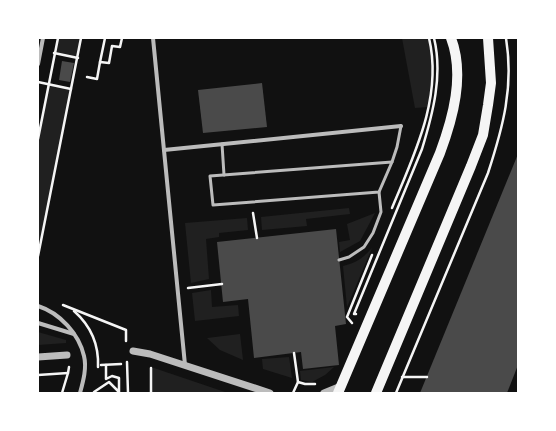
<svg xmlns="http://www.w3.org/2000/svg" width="556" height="431" font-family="'Varela Round',sans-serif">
<rect width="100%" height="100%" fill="#111"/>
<g fill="#202020">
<polygon points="58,38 81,38 78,58 55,53"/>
<polygon points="402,38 429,38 433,62 428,107 415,108"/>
<polygon points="49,85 71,89 38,256 38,139"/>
<polygon points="349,208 350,214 306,219 307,226 262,230 261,217"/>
<polygon points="375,213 360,241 340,252 339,242 350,240 347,224"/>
<polygon points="247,218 248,230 219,233 219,237 206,239 209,279 191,283 185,223"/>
<path d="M372 248 347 307 343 266C356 263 363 258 372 248Z"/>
<polygon points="211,290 212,307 238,305 239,316 195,321 192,293"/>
<polygon points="38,332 66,340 66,343 38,345"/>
<polygon points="240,334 243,360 220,350 207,338"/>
<polygon points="289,357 292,378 263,369 262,359"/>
<polygon points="151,367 228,393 151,393"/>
<polygon points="334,367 325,375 312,382 301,380 300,371"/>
</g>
<g fill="#4a4a4a">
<polygon points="62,61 74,63 70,82 59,80"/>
<polygon points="262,83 267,127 203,133 198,90"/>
<polygon points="518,154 518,365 507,393 420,393"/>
<polygon points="336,229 346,324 335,326 339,365 303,369 301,352 254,358 248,299 223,302 217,242"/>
</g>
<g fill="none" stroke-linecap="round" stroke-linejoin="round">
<g stroke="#f5f5f5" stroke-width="2.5">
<polyline points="54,53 78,58"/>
<polyline points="100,62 105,38"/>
<polyline points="87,77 97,79 100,62 109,63 112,46 120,47 122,38"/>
<polyline points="38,82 71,89"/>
<polyline points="38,139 58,38"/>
<path d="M392 208C414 155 443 97 429 38"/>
<polyline points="253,213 257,238"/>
<polyline points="38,256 81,38"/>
<polyline points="188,288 222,284"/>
<polyline points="63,305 126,330 126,341"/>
<path d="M74 311C91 326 99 345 98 367"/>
<path d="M356 314H354L422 149C433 113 443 75 434 38"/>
<polyline points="352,323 347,317 372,255"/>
<polyline points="294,353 298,382"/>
<polyline points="127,362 128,393"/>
<polyline points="101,365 121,364"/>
<polyline points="151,368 151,393"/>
<polyline points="38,375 68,373"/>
<polyline points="402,377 427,377"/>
<polyline points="94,392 109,382 119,392 119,378 112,376 106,379 106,365"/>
<polyline points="62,393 68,373 69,367"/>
<polyline points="293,393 298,382 305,384 315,384"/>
<path d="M396 393 488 173C503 127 514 87 506 38"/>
</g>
<g stroke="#bcbcbc" stroke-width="3">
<polyline points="222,144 224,175"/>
<polygon points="392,162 379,192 213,205 210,176"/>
<polyline points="392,162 397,147 401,126"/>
<polyline points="339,260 349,257 364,247 373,233 381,212 379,192"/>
</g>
<g stroke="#bcbcbc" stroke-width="4">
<polyline points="153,38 185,365"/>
<polyline points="38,64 43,38"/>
<polyline points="164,150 401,126"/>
<path d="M38 306C60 313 79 334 84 356 87 368 83 382 80 393"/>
<polyline points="38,323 74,334"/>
</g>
<g stroke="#bcbcbc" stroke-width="7">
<polyline points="133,351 150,354 270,393"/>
<polyline points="38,357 67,355"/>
<polyline points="324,393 341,386"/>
</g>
<g stroke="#f5f5f5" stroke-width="10">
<path d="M338 393 440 153C453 118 465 75 451 38"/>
<polyline points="376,393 471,166 483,135 488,105 491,83 488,38"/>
</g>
</g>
<rect width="556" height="431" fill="none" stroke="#ffffff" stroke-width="78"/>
</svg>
